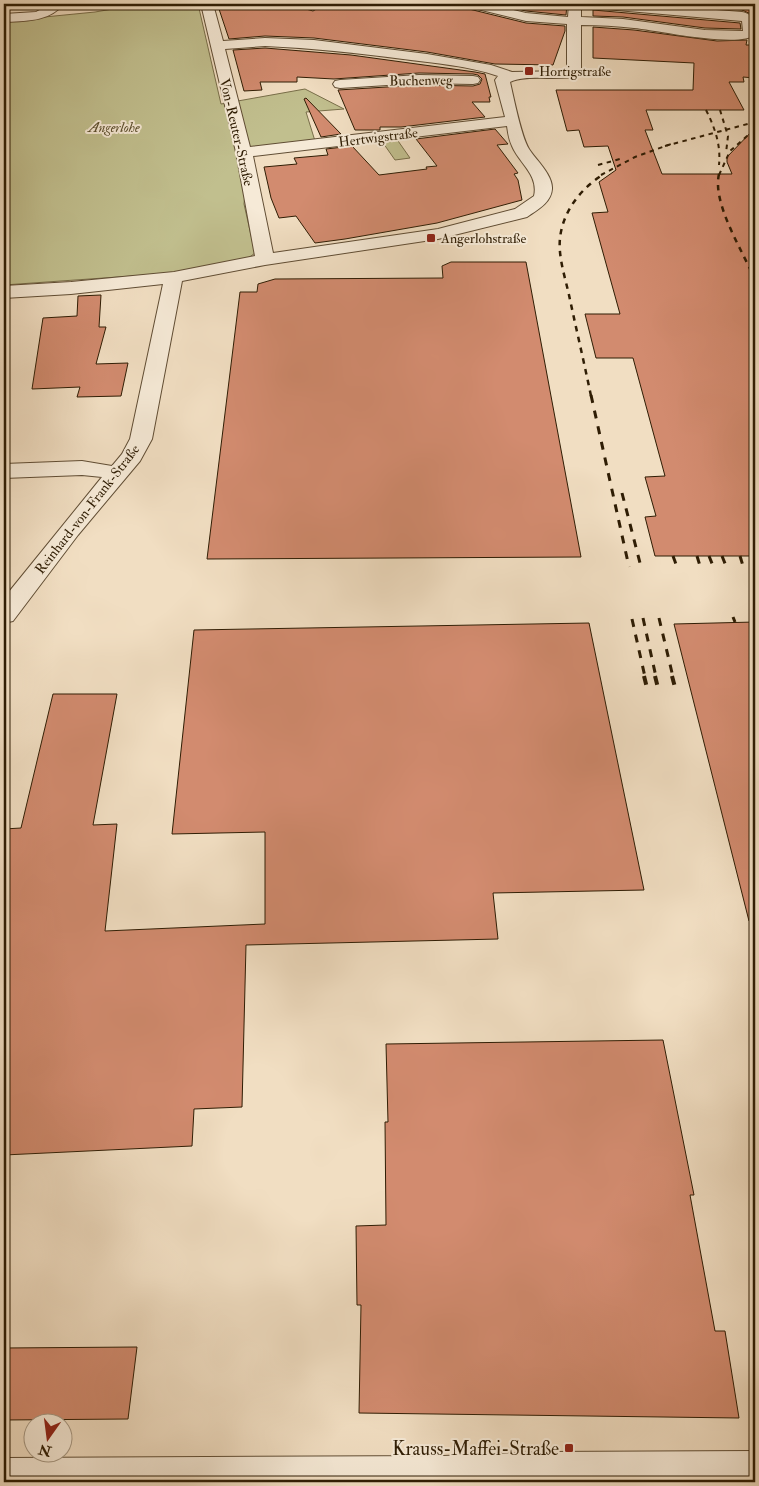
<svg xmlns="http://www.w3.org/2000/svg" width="759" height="1486" font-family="'IM FELL Double Pica',serif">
<rect width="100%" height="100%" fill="#f1dec2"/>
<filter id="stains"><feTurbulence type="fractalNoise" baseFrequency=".004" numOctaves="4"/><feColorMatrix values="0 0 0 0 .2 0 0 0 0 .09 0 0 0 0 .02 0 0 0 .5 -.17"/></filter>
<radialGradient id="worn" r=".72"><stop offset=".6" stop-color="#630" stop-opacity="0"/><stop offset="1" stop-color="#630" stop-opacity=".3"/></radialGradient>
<g fill="#c1bf8e" stroke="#786e49">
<polygon points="142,4 198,4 221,104 305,89 344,109 306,112 315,141 249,149 244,204 255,253 247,259 189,272 4,285 4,21 95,12"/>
<polygon points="396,138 410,158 395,160 381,140"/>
</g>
<g fill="#d28b6f" stroke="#2f1d04">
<polygon points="221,4 304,4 306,9 313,11 320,7 321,4 466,4 469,9 526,23 565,26 565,31 553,65 495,64 427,52 314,38 265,36 229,39 218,6 221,6"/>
<polygon points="495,4 567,4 566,15 526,11"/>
<polygon points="660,4 755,4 753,15 742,10"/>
<polygon points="593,10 740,23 741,29 705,28 623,17 593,16"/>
<polygon points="593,27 634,30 717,41 747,40 746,45 755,45 755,78 743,77 744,82 729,82 744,110 646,110 653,130 645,130 662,174 732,174 727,162 727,157 755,128 755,556 655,556 645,517 656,516 645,477 665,476 633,358 596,358 585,314 620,314 592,213 608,212 599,182 616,170 608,146 584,147 579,130 567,131 556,90 693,90 694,63 593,58"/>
<polygon points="265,48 351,55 475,72 485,74 491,97 489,97 490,102 472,102 485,117 401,127 380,127 380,130 355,130 338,90 419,85 473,86 480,84 482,79 478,75 473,74 419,73 334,79 297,77 297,82 260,82 262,90 244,91 233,50"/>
<polygon points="306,98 341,134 321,137 304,99"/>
<polygon points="495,129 508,144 497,145 518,173 514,174 518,180 522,200 437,223 345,239 315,243 296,216 279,218 271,198 264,167 297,164 294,158 328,155 326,149 352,146 379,175 427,169 426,167 437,166 416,139"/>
<polygon points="451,262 526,262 581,557 207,559 240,292 257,292 258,284 275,279 443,278 442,266"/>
<polygon points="101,295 99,327 106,327 96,364 128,363 121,396 77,397 80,387 32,389 43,318 77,316 78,296"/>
<polygon points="755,622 755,920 749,921 674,624"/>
<polygon points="589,623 644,890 493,893 498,939 246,945 242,1107 194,1109 192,1146 4,1155 4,829 21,828 53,694 117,694 93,825 117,824 105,931 265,924 265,832 172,834 194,630"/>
<polygon points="663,1040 694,1195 690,1195 715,1331 725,1331 739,1418 359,1413 361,1305 357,1305 356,1226 386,1225 385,1122 388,1122 386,1044"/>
<polygon points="137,1347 128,1419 4,1420 4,1348"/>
</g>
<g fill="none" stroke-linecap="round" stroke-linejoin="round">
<defs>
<g id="minor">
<path d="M50 4H63C50 22 24 21 4 22V14L36 12Z"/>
<path d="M201 4H213L223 41 265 38 314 40 427 54 491 65 512 72 567 71V24L526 21 469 7 468 4H488L526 13 568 17 569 4H581V17L623 19 705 30 743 31 742 21 594 8 588 4H639L742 12C755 15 755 22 755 34 742 49 656 30 634 28 617 26 599 25 581 25V73L579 76C558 81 527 74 510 82 514 99 521 136 529 149 536 160 553 175 552 189 551 203 537 210 527 217L438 239 265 265 182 281 152 439 140 461 78 535 13 621 4 623V598L102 477 82 475 4 478V464L82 461 112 466 122 454 130 439 163 284 71 294 4 298V286L71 282 174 272 255 256 236 152ZM265 46C312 48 357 53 403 59 435 63 469 66 498 76L495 80 505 117 250 147 225 49ZM507 126C508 133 509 140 512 146 519 163 539 175 534 196L515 209 438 229 273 253 253 156Z"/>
<polygon points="306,4 319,4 319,5 313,9 308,8"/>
<polygon points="419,75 473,76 478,77 480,80 478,83 473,84 419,83 340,88 335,87 333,84 335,81 340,80"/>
<polygon points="755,1451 755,1482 4,1482 4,1458 443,1456 543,1452"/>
</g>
</defs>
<use href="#minor" stroke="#604d34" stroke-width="2"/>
<use href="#minor" fill="#f6ead7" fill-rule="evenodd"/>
<g stroke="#2f1d04" stroke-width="2" stroke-dasharray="4.5 4.5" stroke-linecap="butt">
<path d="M706 110C715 128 721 145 719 165"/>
<polyline points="720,110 728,136 726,153"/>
<polyline points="665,146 755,122"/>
<polyline points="598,165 620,159"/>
<polyline points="601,175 635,157 671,144"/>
<polyline points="719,175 730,151 755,129"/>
</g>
<g stroke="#2f1d04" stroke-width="2.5" stroke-dasharray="5.5 5.5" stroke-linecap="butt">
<path d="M719 174C712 204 743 251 755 280"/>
<path d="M591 396C584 362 576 328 569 295 565 277 558 256 560 238 563 211 581 188 604 174"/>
</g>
<g stroke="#2f1d04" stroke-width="3" stroke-dasharray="8 8" stroke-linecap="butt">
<polyline points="591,395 629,567"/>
<polyline points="622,493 641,567"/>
<polyline points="673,556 677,567"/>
<polyline points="697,556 700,566"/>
<polyline points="709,556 713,566"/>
<polyline points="722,556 726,566"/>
<polyline points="740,556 743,566"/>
<polyline points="733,617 735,622"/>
<polyline points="643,618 656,677"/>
<polyline points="659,618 673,677"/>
<polyline points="632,619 645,677"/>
</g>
<g stroke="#2f1d04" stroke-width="4" stroke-dasharray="9 9" stroke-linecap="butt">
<polyline points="644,676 648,692"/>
<polyline points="655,676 659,692"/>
<polyline points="672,676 676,691"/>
</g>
</g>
<g fill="#8f2418" stroke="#f6ead7" stroke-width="2">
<rect x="524" y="66" width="10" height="10" rx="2.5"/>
<rect x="426" y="233" width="10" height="10" rx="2.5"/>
<rect x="564" y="1443" width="10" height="10" rx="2.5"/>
</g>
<g text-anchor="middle" stroke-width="4" stroke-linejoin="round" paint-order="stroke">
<g font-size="14" fill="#2f1d04" stroke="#f6ead7" text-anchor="start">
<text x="539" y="76">Hortigstraße</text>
<text x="441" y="243">Angerlohstraße</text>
</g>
<g font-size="14" fill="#2f1d04" stroke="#f6ead7">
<text transform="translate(421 80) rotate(-1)" y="5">Buchenweg</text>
<text transform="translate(237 132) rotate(77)" y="5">Von-Reuter-Straße</text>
<text transform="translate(378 137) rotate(-7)" y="5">Hertwigstraße</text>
<text transform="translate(87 509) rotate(-52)" y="5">Reinhard-von-Frank-Straße</text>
</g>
<g font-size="14" font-style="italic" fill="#5b4e2d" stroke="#f6ead7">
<text x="114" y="132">Angerlohe</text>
</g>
<g font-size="19" fill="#2f1d04" stroke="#f6ead7" text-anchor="end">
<text x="559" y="1455">Krauss-Maffei-Straße</text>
</g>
</g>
<rect width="759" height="1486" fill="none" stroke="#f1dec2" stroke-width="20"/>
<rect x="5" y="5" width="749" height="1476" fill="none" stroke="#2f1d04" stroke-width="2.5"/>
<rect x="10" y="10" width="739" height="1466" fill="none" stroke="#2f1d04"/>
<g transform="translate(48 1438) rotate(194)"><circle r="24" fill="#f6ead7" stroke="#a69883"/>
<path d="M0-4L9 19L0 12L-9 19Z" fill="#8f2418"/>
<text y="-8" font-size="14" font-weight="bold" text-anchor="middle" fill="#2f1d04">N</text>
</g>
<rect width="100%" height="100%" filter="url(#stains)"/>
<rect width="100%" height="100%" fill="url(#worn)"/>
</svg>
